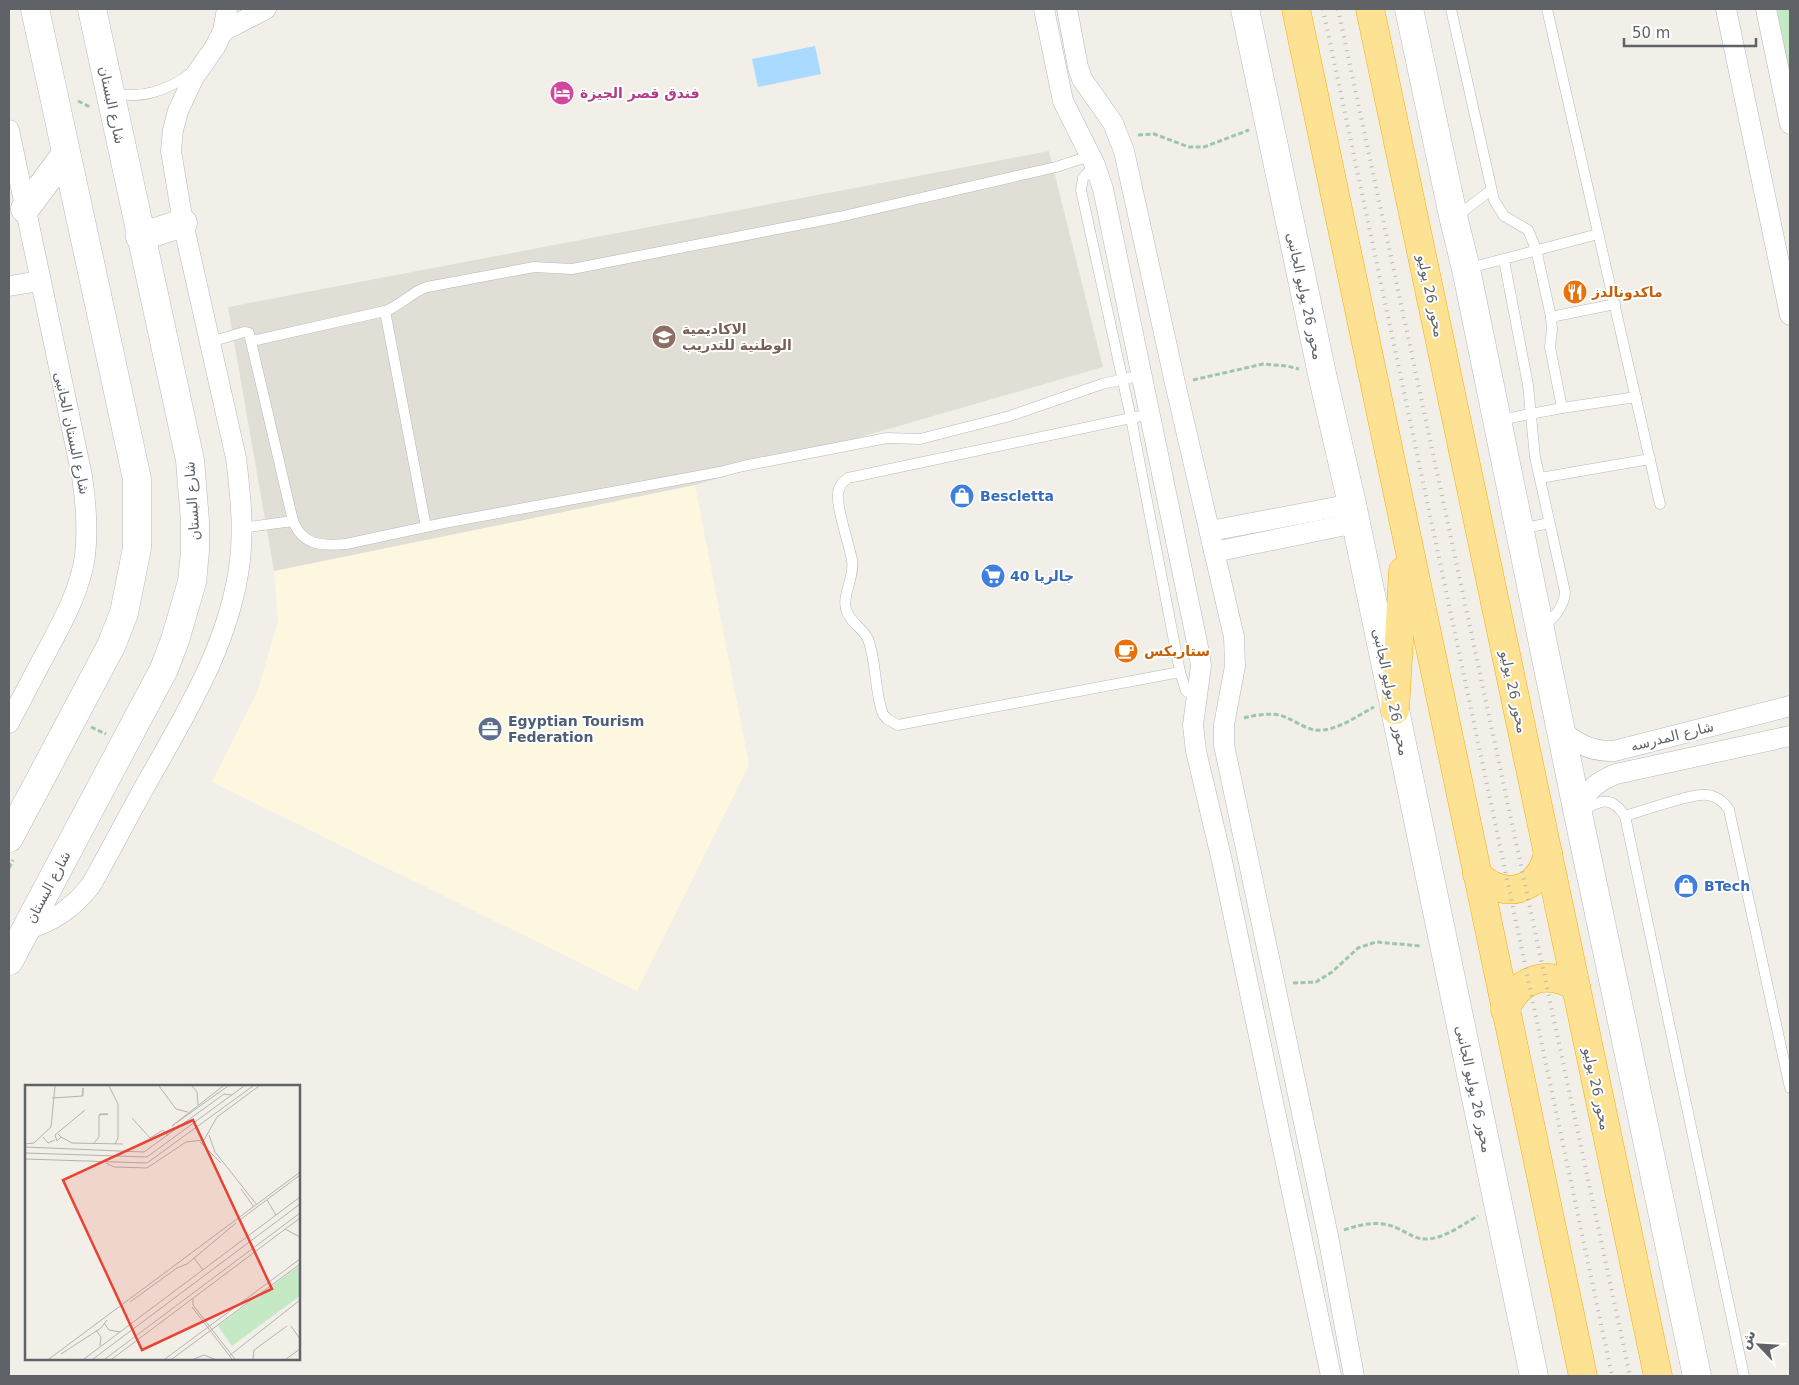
<svg xmlns="http://www.w3.org/2000/svg" width="1799" height="1385" font-family="'DejaVu Sans','Noto Naskh Arabic',sans-serif">
<rect width="100%" height="100%" fill="#f1efe8"/>
<polygon fill="#fef7e0" points="695,485 749,765 637,991 212,782 257,693 278,621 274,571"/>
<polygon fill="#e1ded6" points="1049,151 1103,367 695,485 274,571 228,307"/>
<polygon fill="#c5e8c5" points="1773,9 1790,9 1790,91"/>
<polygon fill="#aadaff" points="815,46 821,74 758,87 752,59"/>
<g fill="none" stroke-linecap="round" stroke-linejoin="round">
<defs>
<g id="lane">
<polyline points="1451,9 1494,200 1504,216 1528,230 1536,249 1551,317 1552,329 1550,347 1562,408"/>
<polyline points="1547,9 1660,504"/>
<path d="M112 91C138 102 170 89 191 73"/>
<polyline points="1095,165 1083,178 1081,190 1131,418 1180,672 1186,691 1197,697"/>
<polyline points="1456,217 1491,190"/>
<path d="M1504 260 1528 385 1535 457 1565 592C1564 608 1553 618 1542 629"/>
<polyline points="1466,269 1598,234"/>
<polyline points="385,311 426,527"/>
<polyline points="1551,317 1615,304"/>
<path d="M252 341 385 311C401 305 412 292 427 287L534 267 572 269 839 217 1056 167 1090 156"/>
<path d="M210 342 244 332 249 333 293 521C303 546 322 546 346 544L444 523 720 472 743 466 887 438 920 439 1010 416 1102 384 1142 375"/>
<path d="M1150 414 848 478C842 482 839 486 838 493 836 507 849 544 852 560 855 578 842 593 846 609 849 622 862 627 868 639 877 663 874 691 883 714L887 719 898 725 1180 672"/>
<polyline points="1499,420 1562,408 1636,397"/>
<polyline points="1540,478 1650,459"/>
<polyline points="241,528 293,521"/>
<polyline points="1521,529 1549,523"/>
<path d="M1580 812C1600 801 1610 794 1625 816L1744 1376"/>
<path d="M1625 816C1642 811 1693 793 1707 795 1717 796 1724 802 1729 810L1790 1088"/>
</g>
<g id="street">
<polyline points="1044,9 1063,101 1095,165 1103,189 1199,652 1201,666 1193,725 1196,751 1222,861 1331,1376"/>
<polyline points="1067,9 1078,67 1082,79 1113,123 1124,151 1175,383 1234,637 1235,666 1224,725 1224,745 1328,1236 1354,1376"/>
<polyline points="1726,9 1790,315"/>
<polyline points="1766,9 1790,124"/>
<polyline points="223,31 266,9"/>
<path d="M9 130 82 476C86 503 88 529 85 556 80 590 64 619 48 649 35 673 22 698 9 723"/>
<polyline points="9,286 40,281"/>
<polyline points="1210,531 1352,504"/>
<polyline points="1214,552 1356,523"/>
<path d="M1560 728C1575 744 1592 752 1614 751L1790 706"/>
<path d="M1577 809C1586 791 1598 781 1616 774L1790 736"/>
<path d="M25 930C53 922 73 908 91 885 111 850 129 814 149 779 188 710 231 640 240 560 244 526 240 491 236 458L183 223 171 151 173 130 178 111 194 77 215 47 223 31 227 9"/>
</g>
<g id="secondary">
<polyline points="1245,9 1322,374 1352,504 1534,1376"/>
<polyline points="1409,9 1454,220 1466,269 1578,814 1697,1376"/>
<polyline points="25,209 66,154"/>
<polyline points="140,237 183,223"/>
<polyline points="9,838 111,646 124,613 137,548 137,479 35,9"/>
<polyline points="9,961 164,669 175,640 192,582 195,551 195,521 190,460 92,9"/>
</g>
<g id="highway">
<polyline points="1296,9 1583,1376"/>
<polyline points="1370,9 1658,1376"/>
<polyline points="1395,710 1403,571"/>
<path d="M1477 874C1504 901 1540 892 1548 853"/>
<path d="M1505 1010C1519 978 1547 969 1576 987"/>
</g>
</defs>
<use href="#lane" stroke="#b5b8bc" stroke-width="11"/>
<use href="#street" stroke="#b5b8bc" stroke-width="21"/>
<use href="#secondary" stroke="#b6babf" stroke-width="29"/>
<use href="#highway" stroke="#f9ab00" stroke-width="29"/>
<g stroke="#9cc7a9" stroke-width="3" stroke-dasharray="5 2.5" stroke-linecap="butt">
<polyline points="78,101 90,107"/>
<polyline points="1138,135 1154,134 1189,147 1204,147 1249,130"/>
<polyline points="1193,380 1263,364 1287,366 1299,369"/>
<path d="M1244 718C1255 715 1267 713 1279 715 1295 719 1306 732 1323 730 1341 728 1359 715 1374 707"/>
<polyline points="91,727 106,734"/>
<polyline points="9,868 13,860"/>
<polyline points="1293,983 1316,982 1332,972 1358,948 1376,942 1421,946"/>
<path d="M1344 1230C1361 1224 1379 1220 1397 1228 1408 1233 1416 1240 1429 1239 1447 1237 1463 1224 1478 1216"/>
</g>
<use href="#lane" stroke="#fff" stroke-width="10"/>
<use href="#street" stroke="#fff" stroke-width="20"/>
<use href="#secondary" stroke="#fff" stroke-width="28"/>
<use href="#highway" stroke="#fde293" stroke-width="28"/>
<g stroke="#b6b7b8" stroke-width="4" stroke-dasharray="1 6" stroke-linecap="butt">
<polyline points="1323,9 1612,1376"/>
<polyline points="1338,9 1630,1376"/>
</g>
</g>
<defs>
<symbol id="hotel-disc" viewBox="-11 -11 22 22"><circle r="9.5" fill="#d1479c" stroke="#fff"/><path d="M-6-4.5h1.5V1H6V5H4.5V3h-9V5H-6ZM-4 0a1.8 1.8 0 1 1 3.6 0ZM.5 0V-2.5h3Q6-2.5 6 0Z" fill="#fff"/></symbol>
<symbol id="restaurant-disc" viewBox="-11 -11 22 22"><circle r="9.5" fill="#e8710a" stroke="#fff"/><path d="M-5-6h1v4h1v-4h1v4h1v-4h1v5L-1.5 .5V6h-2V.5L-5-1ZM5-6V6H3V1.5H1.5Q1.5-4 5-6Z" fill="#fff"/></symbol>
<symbol id="university-disc" viewBox="-11 -11 22 22"><circle r="9.5" fill="#8d6e63" stroke="#fff"/><path d="M0-5L7-2L0 1L-7-2ZM-4 1L0 2.5L4 1V4Q0 6-4 4Z" fill="#fff"/></symbol>
<symbol id="shop-disc" viewBox="-11 -11 22 22"><circle r="9.5" fill="#3f7fe0" stroke="#fff"/><path d="M-5-2.5h2.3a2.7 3.5 0 0 1 5.4 0H5L5.5 6h-11ZM-1.5-2.5h3a1.5 2.3 0 0 0-3 0Z" fill="#fff"/></symbol>
<symbol id="supermarket-disc" viewBox="-11 -11 22 22"><circle r="9.5" fill="#3f7fe0" stroke="#fff"/><path d="M-6-5.5h2.5l.6 2H6L4.5 2H-2.5L-4.4-4H-6ZM-1.5 3.2a1.3 1.3 0 1 0 .1 0ZM3 3.2a1.3 1.3 0 1 0 .1 0Z" fill="#fff"/></symbol>
<symbol id="cafe-disc" viewBox="-11 -11 22 22"><circle r="9.5" fill="#e8710a" stroke="#fff"/><path d="M-5.5-4.5H6V0H3Q3 3.5 0 3.5H-2.5Q-5.5 3.5-5.5 0ZM3-3.2v2h1.7v-2ZM-6 4.5H4V6H-6Z" fill="#fff"/></symbol>
<symbol id="office-disc" viewBox="-11 -11 22 22"><circle r="9.5" fill="#5c6f8a" stroke="#fff"/><path d="M-6-3h4V-5.5h4V-3h4V5H-6ZM-1-4.5V-3h2v-1.5ZM-6 0V1H6V0Z" fill="#fff"/></symbol>
</defs>
<g fill-rule="evenodd">
<use href="#hotel-disc" x="548" y="79" width="28" height="28"/>
<use href="#restaurant-disc" x="1561" y="278" width="28" height="28"/>
<use href="#university-disc" x="650" y="323" width="28" height="28"/>
<use href="#shop-disc" x="948" y="482" width="28" height="28"/>
<use href="#supermarket-disc" x="979" y="562" width="28" height="28"/>
<use href="#cafe-disc" x="1112" y="637" width="28" height="28"/>
<use href="#office-disc" x="476" y="715" width="28" height="28"/>
<use href="#shop-disc" x="1672" y="872" width="28" height="28"/>
</g>
<g text-anchor="middle" stroke-width="4" stroke-linejoin="round" paint-order="stroke">
<g font-size="14" font-weight="bold" fill="#b23c85" stroke="#fff" text-anchor="start">
<text x="580" y="98">فندق قصر الجيزة</text>
</g>
<g font-size="14" fill="#5f6368" stroke="#fff">
<text transform="translate(112 105) rotate(78)" y="5">شارع البستان</text>
<text transform="translate(1305 296) rotate(78)" y="5">محور 26 يوليو الجانبى</text>
<text transform="translate(1431 296) rotate(78)" y="5">محور 26 يوليو</text>
<text transform="translate(72 433) rotate(78)" y="5">شارع البستان الجانبى</text>
<text transform="translate(192 501) rotate(-94)" y="5">شارع البستان</text>
<text transform="translate(1391 692) rotate(78)" y="5">محور 26 يوليو الجانبى</text>
<text transform="translate(1514 692) rotate(78)" y="5">محور 26 يوليو</text>
<text transform="translate(1672 736) rotate(-14)" y="5">شارع المدرسه</text>
<text transform="translate(48 887) rotate(-62)" y="5">شارع البستان</text>
<text transform="translate(1474 1089) rotate(78)" y="5">محور 26 يوليو الجانبى</text>
<text transform="translate(1597 1089) rotate(78)" y="5">محور 26 يوليو</text>
</g>
<g font-size="14" font-weight="bold" fill="#c56008" stroke="#fff" text-anchor="start">
<text x="1592" y="297">ماكدونالدز</text>
<text x="1144" y="656">ستاربكس</text>
</g>
<g font-size="14" font-weight="bold" fill="#785e54" stroke="#fff" text-anchor="start">
<text x="682" y="334">الاكاديمية<tspan x="682" dy="16">الوطنية للتدريب</tspan></text>
</g>
<g font-size="14" font-weight="bold" fill="#366cbe" stroke="#fff" text-anchor="start">
<text x="980" y="501">Bescletta</text>
<text x="1010" y="581">جالريا 40</text>
<text x="1704" y="891">BTech</text>
</g>
<g font-size="14" font-weight="bold" fill="#4e5e75" stroke="#fff" text-anchor="start">
<text x="508" y="726">Egyptian Tourism<tspan x="508" dy="16">Federation</tspan></text>
</g>
</g>
<g transform="translate(25 1085)">
<rect width="275" height="275" fill="#f1efe8"/>
<path d="M275 180V211L207 261 193 241Z" fill="#c5e8c5"/>
<path fill="none" stroke="#b3b3b1" stroke-width="1" d="M84 1 93 19V53L90 59M134 1 151 24 163 27M167 1 172 7 173 20M198 1 147 41 203 1M27 13 58 11V3L57 11M107 33 125 53 138 45 143 51M33 49 36 52 32 56 30 50 60 25M184 50 190 67 232 120M18 52 23 58 30 55M36 52 47 58 98 59M175 57 196 78M69 58 74 52V30L75 29H83L74 30M0 59 9 58 26 42 30 1M0 62 119 67 199 9 207 10M0 68 122 72 219 1M0 74 122 78 228 1M81 78 89 82 122 83 161 57 179 55 192 32 234 1M216 104 229 122M242 115 251 130M216 134 275 90M260 144 275 152M169 173 178 185M168 214V220L210 274M105 217 152 183 162 179 211 138M167 222 207 274M79 238 84 245 95 247M266 241 275 254M71 245 76 252 75 261M36 269 76 243 82 235M204 271 275 215M24 274 275 87M59 274 275 112M68 274 275 119M80 274 275 128M87 274 275 133M140 274 275 174M147 274 275 179M169 274 179 270 189 274M228 274 229 265 262 241M261 274 275 264"/>
<path fill="#ea4335" fill-opacity="0.15" stroke="#ea4335" stroke-width="2.5" d="M168 35 247 204 117 265 38 95Z"/>
<rect width="275" height="275" fill="none" stroke="#5f6368" stroke-width="2.5"/>
</g>
<rect width="1799" height="1385" fill="none" stroke="#5f6368" stroke-width="20"/>
<g transform="translate(1759 1345) rotate(295)" stroke="#ffffff" stroke-width="4" paint-order="stroke">
<path d="M0-4L9 19L0 12L-9 19Z" fill="#5f6368"/>
<text y="-8" font-size="14" font-weight="bold" text-anchor="middle" fill="#5f6368">ش</text>
</g>
<path d="M1624 38v8h132v-8" fill="none" stroke="#5f6368" stroke-width="2.5"/>
<text x="1632" y="38" font-size="15" fill="#5f6368" stroke="#ffffff" stroke-width="4" paint-order="stroke">50 m</text>
</svg>
